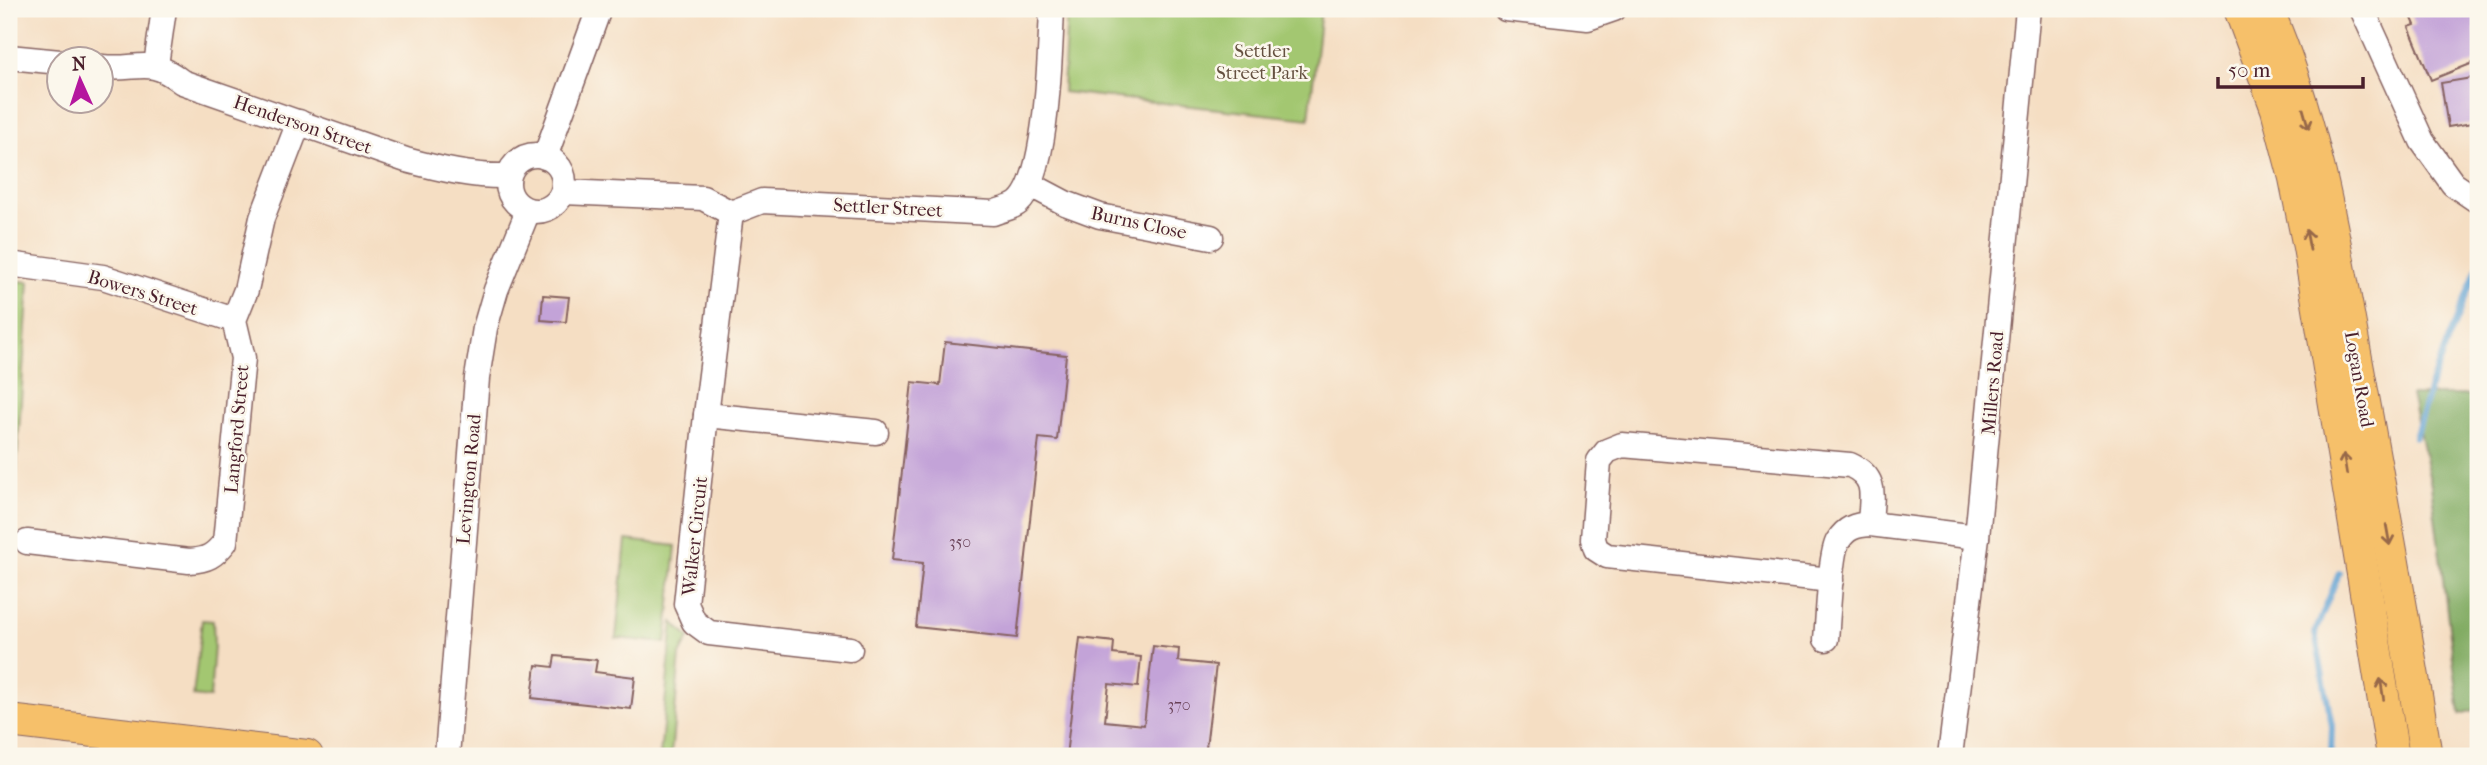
<svg xmlns="http://www.w3.org/2000/svg" width="2487" height="765" font-family="'IM FELL French Canon',serif">
<rect width="100%" height="100%" fill="#fbf7ec"/>
<filter id="ink" filterUnits="userSpaceOnUse"><feTurbulence type="fractalNoise" baseFrequency=".0143" numOctaves="2"/><feDisplacementMap in="SourceGraphic" scale="14" xChannelSelector="R" yChannelSelector="G"/><feConvolveMatrix kernelMatrix="1 2 1 2 8 2 1 2 1" color-interpolation-filters="sRGB"/></filter>
<filter id="wash" filterUnits="userSpaceOnUse"><feTurbulence type="fractalNoise" baseFrequency=".00686" numOctaves="4" result="noise"/><feDisplacementMap in="SourceGraphic" scale="28" xChannelSelector="R" yChannelSelector="G"/><feGaussianBlur stdDeviation="1.57" result="paint"/><feColorMatrix in="noise" values="0 0 0 0 0 0 0 0 0 0 0 0 0 0 0 0 0 1.4 0 .05"/><feComposite in="paint" operator="in"/></filter>
<g filter="url(#wash)">
<rect width="100%" height="100%" fill="#f5dec3"/>
<g fill="#a3c771" stroke="#76734e" stroke-width="2">
<polygon points="1067,9 1321,9 1309,119 1063,92"/>
<polygon points="9,280 29,282 10,563 9,563"/>
<polygon points="626,540 676,546 666,643 616,638"/>
<polygon points="202,620 213,621 214,646 210,698 193,696"/>
<polygon points="673,622 689,638 680,655 671,756 660,756"/>
</g>
<polygon fill="#82ac63" stroke="#666647" stroke-width="2" points="2411,395 2478,395 2478,709 2460,714 2431,485"/>
<g fill="none" stroke-linecap="round" stroke-linejoin="round">
<g stroke="#5ea0d2" stroke-width="6">
<polyline points="2415,437 2433,378 2478,266"/>
<polyline points="2331,756 2332,726 2315,633 2339,573"/>
</g>
</g>
<g id="blocks">
<g fill="#c3a3d8">
<polygon points="1937,9 1976,9 1975,14 1937,11"/>
<polygon points="2408,9 2477,9 2478,28 2474,30 2478,41 2478,61 2431,80 2409,27 2415,25"/>
<polygon points="2478,77 2478,122 2448,127 2441,83"/>
<polygon points="543,295 569,297 566,322 541,320"/>
<polygon points="945,342 1066,355 1057,440 1039,438 1017,638 916,627 923,563 892,560 912,382 940,385"/>
<polygon points="1080,638 1114,642 1113,654 1141,657 1138,687 1109,684 1105,721 1144,725 1153,646 1179,649 1178,661 1216,665 1205,756 1066,756"/>
<polygon points="555,656 597,660 595,672 635,677 631,709 532,698 536,665 553,667"/>
</g>
</g>
</g>
<g filter="url(#ink)">
<use href="#blocks" fill-opacity="0" stroke="#866260" stroke-width="2"/>
<g fill="none" stroke-linecap="round" stroke-linejoin="round">
<defs>
<g id="minor">
<polyline points="1506,9 1588,18 1614,9"/>
<polyline points="2362,9 2422,141 2453,184 2478,201"/>
<polyline points="9,57 60,62"/>
<polyline points="156,65 164,9"/>
<path d="M102 67C140 71 148 55 182 82L406 160C440 169 473 177 508 176"/>
<circle cx="536" cy="183" r="28"/>
<polyline points="545,157 599,9"/>
<polyline points="1031,185 1065,203 1100,216 1211,237"/>
<path d="M563 192 703 198 731 213 762 201 993 213C1000 210 1012 208 1018 203 1048 177 1050 50 1052 9"/>
<polyline points="731,213 706,415 686,604 694,622 709,633 850,649"/>
<polyline points="9,264 103,277 234,320"/>
<polyline points="706,415 876,432"/>
<path d="M27 542 189 561C207 560 214 556 225 542L243 358 234 320 246 290 262 218 299 122"/>
<path d="M1831 580 1607 556 1596 549 1593 539 1599 461 1607 451 1622 445 1850 465C1879 478 1871 497 1870 524"/>
<path d="M1826 639C1828 621 1830 553 1838 541 1846 528 1855 525 1870 524L1977 537"/>
<polyline points="447,756 477,378 485,328 496,290 528,211"/>
<polyline points="1950,756 1977,537 2028,9"/>
</g>
<g id="major">
<polyline points="2240,9 2277,109 2295,178 2309,247 2393,756"/>
<path d="M2267 9C2316 122 2335 243 2357 364 2381 494 2405 625 2426 756"/>
<polyline points="9,721 307,756"/>
</g>
</defs>
<use href="#minor" stroke="#866260" stroke-width="27"/>
<use href="#major" stroke="#866260" stroke-width="34"/>
<use href="#minor" stroke="#fff" stroke-width="24"/>
<use href="#major" stroke="#f6c06b" stroke-width="32"/>
</g>
<defs><path id="oneway-shaft" d="M-6 0H5M1.5-3L5.5 0L1.5 3" fill="none" stroke-width="1.6" stroke-linecap="round" stroke-linejoin="round" transform="scale(1.75)"/></defs>
<g stroke="#976748">
<use href="#oneway-shaft" transform="translate(2306 119) rotate(74)"/>
<use href="#oneway-shaft" transform="translate(2308 240) rotate(-101)"/>
<use href="#oneway-shaft" transform="translate(2345 464) rotate(-99)"/>
<use href="#oneway-shaft" transform="translate(2388 535) rotate(80)"/>
<use href="#oneway-shaft" transform="translate(2382 689) rotate(-99)"/>
</g>
</g>
<g text-anchor="middle" stroke-width="5" stroke-linejoin="round" paint-order="stroke">
<g font-size="16" fill="#684056">
<text x="960" y="547">350</text>
<text x="1179" y="710">370</text>
</g>
<g font-size="19" fill="#655140" stroke="#fbf7ec">
<text x="1262" y="57">Settler<tspan x="1262" dy="22">Street Park</tspan></text>
</g>
<g font-size="19" fill="#4a1f2b" stroke="#fbf7ec">
<text transform="translate(303 124) rotate(19)" y="7">Henderson Street</text>
<text transform="translate(888 207) rotate(3)" y="7">Settler Street</text>
<text transform="translate(1139 222) rotate(12)" y="7">Burns Close</text>
<text transform="translate(143 292) rotate(17)" y="7">Bowers Street</text>
<text transform="translate(2360 379) rotate(80)" y="7">Logan Road</text>
<text transform="translate(1992 383) rotate(-85)" y="7">Millers Road</text>
<text transform="translate(236 429) rotate(-85)" y="7">Langford Street</text>
<text transform="translate(468 479) rotate(-85)" y="7">Levington Road</text>
<text transform="translate(694 536) rotate(-84)" y="7">Walker Circuit</text>
</g>
</g>
<rect width="2487" height="765" fill="none" stroke="#fbf7ec" stroke-width="35"/>
<g transform="translate(80 80) rotate(357)"><circle r="33" fill="#fbf7ec" stroke="#b4a19f" stroke-width="2"/>
<path d="M0-5L12 26L0 18L-12 26Z" fill="#b5179e"/>
<text y="-10" font-size="19" font-weight="bold" text-anchor="middle" fill="#4a1f2b">N</text>
</g>
<path d="M2218 77v10h145v-10" fill="none" stroke="#4a1f2b" stroke-width="3.5"/>
<text x="2228" y="77" font-size="21" fill="#4a1f2b" stroke="#fbf7ec" stroke-width="5" paint-order="stroke">50 m</text>
</svg>
